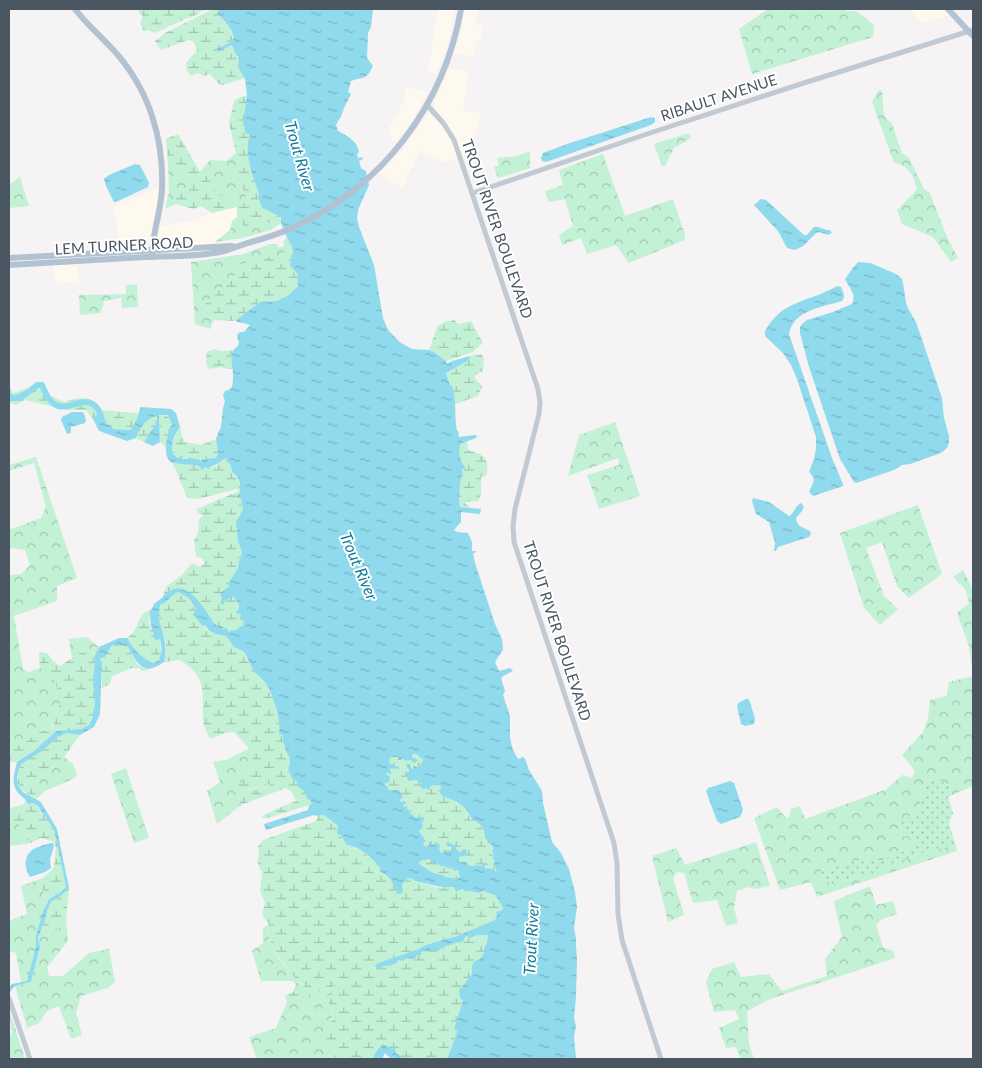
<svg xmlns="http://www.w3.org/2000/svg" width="982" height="1068" font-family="Lato,sans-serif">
<defs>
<pattern id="grass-dots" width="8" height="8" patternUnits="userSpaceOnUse" patternTransform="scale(1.25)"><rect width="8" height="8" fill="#c3f1d5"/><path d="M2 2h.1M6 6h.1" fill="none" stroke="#a0c6b0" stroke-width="1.8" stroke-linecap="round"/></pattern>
<pattern id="forest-crowns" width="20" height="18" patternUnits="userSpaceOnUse" patternTransform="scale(1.25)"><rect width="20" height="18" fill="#c3f1d5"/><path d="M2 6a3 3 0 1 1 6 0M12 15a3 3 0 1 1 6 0" fill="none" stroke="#a0c6b0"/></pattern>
<pattern id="wetland-marsh" width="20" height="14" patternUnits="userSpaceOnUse" patternTransform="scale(1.25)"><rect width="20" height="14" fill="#c3f1d5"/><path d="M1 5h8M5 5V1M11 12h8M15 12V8" fill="none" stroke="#a0c6b0"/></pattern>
<pattern id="water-ripples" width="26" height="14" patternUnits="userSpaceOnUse" patternTransform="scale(1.25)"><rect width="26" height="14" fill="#90daee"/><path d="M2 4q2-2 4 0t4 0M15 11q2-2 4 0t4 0" fill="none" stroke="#78b4c4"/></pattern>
</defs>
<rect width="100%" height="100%" fill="#f5f3f3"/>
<g fill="#fdf9ef">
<polygon points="438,9 455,9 448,44 437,74 428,71"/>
<polygon points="465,9 478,9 475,24 483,26 480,41 476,41 473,56 454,54 459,41"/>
<polygon points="909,9 944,9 949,15 922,23"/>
<polygon points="449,68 469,71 463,111 480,113 478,125 464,160 452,133 442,116 433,106"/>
<polygon points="405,86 428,92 410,124 395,143 391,140 389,133 389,127 403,102 405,96"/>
<polygon points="430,113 439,121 452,140 459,159 444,162 420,151 402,188 379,174 401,151 427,115"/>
<polygon points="159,188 156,209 148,244 144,247 118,249 117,228 113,207"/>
<polygon points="237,207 237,217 232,221 230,230 211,245 196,245 162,246 156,244 156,242 159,226 196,220 212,213"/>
<polygon points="77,264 78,282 55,284 54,265"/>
</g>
<polygon fill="url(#grass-dots)" points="927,781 942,781 950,786 952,795 948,797 953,813 949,824 956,846 928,851 833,885 821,876 820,870 856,860 882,860 918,839 906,838 899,824 918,810"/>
<g fill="url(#forest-crowns)">
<polygon points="768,9 844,9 846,11 856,11 874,25 873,37 752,74 739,29"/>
<path d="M882 90 884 116 892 124 902 153 909 158 924 189 930 193 947 237 958 258 951 262 933 237 902 224 897 210 917 190C913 175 911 167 894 163L872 102 878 91Z"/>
<polygon points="689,133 691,138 674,148 665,166 662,167 654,144"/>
<polygon points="530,151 530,168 498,178 494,167 499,165 497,158 517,156"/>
<path d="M236 153C237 173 239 181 248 200L243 203C218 198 217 196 207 174L200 172 210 160 226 161Z"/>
<polygon points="603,154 625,216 673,199 685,235 685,240 629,263 616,245 587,254 581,238 562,245 559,235 573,226 565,199 549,202 545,191 563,185 559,170"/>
<polygon points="168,164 174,169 181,172 190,186 187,192 173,198 176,204 165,209 169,192"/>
<polygon points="20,177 29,206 9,208 9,185"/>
<polygon points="237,217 247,230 271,222 281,223 271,230 243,238 215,242 230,230 232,221"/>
<polygon points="287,238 291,243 287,251 277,257 264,257 238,272 203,306 203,313 214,320 210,329 195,324 191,262 243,254 270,244 277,244 279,248 284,246 283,241"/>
<polygon points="137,284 138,307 122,308 121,298 104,301 101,313 80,315 79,295 126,294 126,285"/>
<polygon points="615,422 640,496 599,509 587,475 619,465 618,458 568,476 579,435"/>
<polygon points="36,457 77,578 57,586 57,601 14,616 23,669 29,672 40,668 52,674 60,694 60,705 55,713 51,731 42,730 21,745 9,745 9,575 21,574 30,565 25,550 9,548 9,530 41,518 46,507 34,463 9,471 9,465"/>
<polygon points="918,505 942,574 909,598 897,586 882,542 866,548 884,596 898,609 880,625 864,608 840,533"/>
<polygon points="963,570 973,590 973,676 969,646 957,613 969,603 966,590 953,577"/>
<polygon points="87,637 99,647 80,653 72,659 69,639"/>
<polygon points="973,676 973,786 952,795 950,786 942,781 927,781 918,810 899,824 906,838 918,839 923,844 882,860 856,860 821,870 821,876 833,885 928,851 956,846 957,851 817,897 811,882 780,890 754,818 777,807 786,818 789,817 791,809 800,806 805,819 887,789 902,775 912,778 915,771 902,755 923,732 928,718 930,700 947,696 949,682"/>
<path d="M248 749 256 767C245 773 244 780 244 791L269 784 270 787 243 796 239 800 241 805 217 824 207 791 220 782 213 762 226 760Z"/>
<polygon points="64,757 73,764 77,774 75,778 45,791 36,799 34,789 39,777 51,771 58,761"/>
<polygon points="126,768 149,838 134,843 111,774"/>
<polygon points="11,808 10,817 19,825 31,843 9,846 9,809"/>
<polygon points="756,842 770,886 755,889 748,887 737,891 734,908 738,923 726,926 717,900 693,903 684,873 677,872 673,878 684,915 668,922 652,856 676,848 685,865"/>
<polygon points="43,878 43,893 47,902 43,911 36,936 36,946 27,981 21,982 16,953 9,951 9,921 27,914 21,886"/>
<polygon points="870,886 876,905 893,901 897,914 882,919 876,925 883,947 893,951 895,958 770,999 747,1011 749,1044 754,1059 740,1059 736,1047 726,1048 719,1028 739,1019 735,1010 714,1012 706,982 712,969 734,962 741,977 769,974 782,991 827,976 825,959 842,937 834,901"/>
<polygon points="66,920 68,941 47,967 49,976 63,976 89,953 109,949 115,982 108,988 81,996 76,1013 82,1035 71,1039 59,1006 47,1011 39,1023 27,1028 15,986 31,982 40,947 38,938 55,932"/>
<path d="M269 924C269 928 268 933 269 937 272 954 292 975 304 987L293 992 296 984 294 981H261L252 951 263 943V928Z"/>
<polygon points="338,985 343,986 331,1006 336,1059 257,1059 249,1037 276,1028 287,1002"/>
<polygon points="9,1009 25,1059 9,1059 9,1038 12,1034"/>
</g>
<g fill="url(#wetland-marsh)">
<polygon points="140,9 207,9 190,18 187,18 155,33 148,30 144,31 140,23 142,19 142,15 138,12"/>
<path d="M213 9H219L217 13C225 21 232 28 234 39L231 42 216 49V51L232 45 236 55 239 57 238 67 245 78 223 85 219 84 210 74 204 76 198 73 191 76 187 71 186 63 197 50 193 41 188 40 161 50 155 41 165 33Z"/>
<path d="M247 95 244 123 250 133C243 154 253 174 259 194L258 197 262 208 281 217V223L271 222 247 230 237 217V207L212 213 201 206 193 209 176 204 173 198 178 193 187 192 190 186 181 172 174 169 168 164 166 139 178 134 200 172 207 174C217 196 218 198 243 203L248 199 240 184 237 172 236 153 229 123 234 101 238 98Z"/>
<polygon points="291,243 297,273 298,286 289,295 277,301 260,302 236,320 233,321 214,320 203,313 203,306 238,272 238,265 264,257 277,257 287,251"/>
<path d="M453 319 459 324 471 321 483 343 473 352 446 361 434 352 429 350C432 344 435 329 439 325 441 323 444 322 447 321H451Z"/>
<path d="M214 349C221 352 227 351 234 349 230 355 232 362 232 369H227L221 367 209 369C205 364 206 358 207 352Z"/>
<polygon points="477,354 482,355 484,359 483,371 478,373 474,377 482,386 478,396 455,404 448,378 446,372 469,360 470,356"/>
<path d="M39 382 44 384 49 395 64 402C81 397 88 394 101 410L138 413 135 426 130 430C109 429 108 430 100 410L93 419 86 410H68L25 400 16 405 9 403V383L12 393C21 391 31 387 39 382Z"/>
<path d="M159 415C168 415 170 417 173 425L169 428 166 447 160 442Z"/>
<polygon points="154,416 157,416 157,422 144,442 136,438 146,420"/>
<path d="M180 427 182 436 185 442 201 445 216 439 218 453 216 458 203 459 201 461C192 457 182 461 173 455 171 443 173 436 180 427Z"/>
<path d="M467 441 468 450C485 455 490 458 486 476L481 477V492L480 498 478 501 466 502V504L470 507 471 508 460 507 459 497 461 477 463 476 462 469 465 468C459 460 459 453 460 444Z"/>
<path d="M225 458 231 466 232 472C243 481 241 496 243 509L238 517V541L242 552 239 562V566L229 583 225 601 234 597 240 604 239 609 245 624 234 631 228 632 213 622 205 609 187 591 171 590 163 596 166 587 183 574 192 563 200 567 204 563 203 559 196 556 194 540 198 533 199 519 203 516 202 514 197 513V509L239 491 237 489 198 499 187 498 175 468 169 460C176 463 182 463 189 464 206 467 211 472 225 458Z"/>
<path d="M178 592 189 598 207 630 217 635 226 636 234 647 243 651 254 672 267 685 274 699 278 718 283 736V745L289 754 291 763 288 770 293 780 296 781 298 787 304 791 307 799 310 800 313 804 309 806H306L268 818H263L262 816 274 810 296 801 292 792 286 788 241 805 239 800 243 796 270 787 269 784 238 792 236 786 244 780 243 771 245 769 251 770 256 767 247 746 234 732 226 733 210 739C209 736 206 732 205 728 202 722 203 715 203 708 203 683 202 675 180 660L164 662 166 653V647L165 639 158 617 160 605C167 600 171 595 178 592Z"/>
<path d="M150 610C151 613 150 615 149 619 149 625 153 636 157 640L160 638 162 649 159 660 153 663C142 660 133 648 127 638 129 636 132 635 133 633 140 623 137 615 150 610Z"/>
<polygon points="112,645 122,645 128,647 137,664 143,668 154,668 142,671 139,668 132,668 112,676 110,684 102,688 102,663 100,658 105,656"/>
<path d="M99 647 95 656 93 685 95 705 92 719 89 725 81 729 56 731 34 751 17 762H9V745H21L42 730 51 731 54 724 51 716C67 707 57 688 52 675L40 668 39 653 42 652 48 654 53 661 60 666 80 653Z"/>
<path d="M67 733 80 735 64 757 58 761 51 771 39 777 34 789 36 799C18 789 14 786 20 765L42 751 58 737Z"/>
<path d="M415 753 422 758 423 760 420 766 416 768 414 767 412 769 410 766 408 768 410 781 416 780 425 788 433 785 441 786V789L438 790 441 794 443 797C458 801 465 805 471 820H475L479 824 485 833 487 839 491 844 497 870 494 871 485 868 488 864C478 868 468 866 458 862L459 857 467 855 458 851 452 844H450V851L445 852 444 854 441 853 440 849 431 843 429 847H426L423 844 426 841 419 831 422 825 423 820C415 818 410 815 406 807L403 806 404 804 383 784 390 768 395 766 390 764 389 760 391 757H398V760H400L401 758 405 761 411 760 412 756Z"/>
<polygon points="26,798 38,806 54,830 66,887 58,894 49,899 47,902 43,893 43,878 54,868 56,848 54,842 41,838 31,843 19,825 10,817 11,808 24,804"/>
<path d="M324 815 338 826 337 834 342 836 346 845C361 845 388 873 395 886 396 887 397 893 397 894L402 885 408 878 413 879 415 881C422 882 428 885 435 887 442 888 449 886 455 887 463 889 471 891 479 893L483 891 495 895 504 907 497 915 495 920C483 925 470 931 457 936 448 939 424 944 419 949L378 963C388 969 392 963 401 960 404 959 406 959 409 959 414 958 420 954 424 951L426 952C432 951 446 945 451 945L467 936 470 938 477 935 488 934 487 943 484 948V953L480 959 472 966V974L461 988 463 999 454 1029 457 1031C455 1042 450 1049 447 1059H404L396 1053 395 1047 392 1050C380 1047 377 1046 373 1059H336C329 1045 317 1035 333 1020L331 1006 326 997 340 991 342 986 338 985 287 1002 285 996 304 986 292 975 273 949 269 936V924L262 915 265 902 260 892 262 872 257 862 259 854 258 846 263 840 316 821 318 817 317 816Z"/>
<path d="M430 859 439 864 444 865V866L448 868 452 867 460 871 458 872V874L460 875V877L456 879 455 878 444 877 443 875C431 874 429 868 419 864L420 861Z"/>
<polygon points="69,888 66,920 55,932 38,938 46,917 48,907 52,901 61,896"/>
</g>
<g fill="url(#water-ripples)" fill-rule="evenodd">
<path d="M219 9H373L371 27 368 33 367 58 373 66C366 81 364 76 351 81L348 92 351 94 344 108 340 119H339L336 125 338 131C347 136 357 140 359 152L357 154 358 158 362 157 363 159 359 161 361 168 366 171 369 185 358 210 357 218 359 227 374 265 383 318 388 330 401 343 412 349 429 350 434 352 446 361 447 364 452 361 470 356 469 360 446 373 450 385 452 386C457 400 454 416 457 431H458L459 437 475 435 477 436 476 438 460 444C459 454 459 460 466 468L462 469 463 476 461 477 459 497 460 507 481 509 480 514 461 512V522L454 530C458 534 464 532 468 533L472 542V551H476V552L473 554 475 563 495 624 502 639 503 650 495 662 499 671 510 668 513 671 503 676 501 678 505 691 503 695 510 716V738L513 750 518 759 523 757 525 759 529 770 542 791 543 803 552 842 561 853 569 869 575 892 577 907 574 928 576 938V946L577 959 576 997 574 1018 576 1026 574 1037 576 1058 571 1059H447C450 1049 455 1042 457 1031L454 1029 463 1000 460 998 459 989 461 988 472 974V966L475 961 480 959 484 953V948L487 943 488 935H477L470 938 467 936 465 937 464 940 459 943 457 942 451 945 445 946 443 949 441 948 438 951 435 952 433 950 426 952 424 951 421 953V955H417L416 958 405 959 403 961 399 960C396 965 389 966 383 966L382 968 378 969 375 966 378 963 419 949C424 944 448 939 457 936 470 931 482 925 495 920L497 915 496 912 502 910 503 907 495 895 483 891 479 893 461 889 456 892 454 887C437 888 430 884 415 881L413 879 408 878 402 885 403 893 397 894C395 886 389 874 381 872L380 870 381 868C376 865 376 862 372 859 366 853 355 845 346 845L342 836 337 834 338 826 324 815 317 816 314 815 266 830 264 824 308 810 309 806 312 803 310 800 307 799 304 791 298 787 296 781 293 780 288 770C293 757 287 756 284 745 283 744 283 736 283 736L279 733C282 724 273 695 268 687 265 681 259 677 254 672 250 665 248 657 243 651L234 647 226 636C217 635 209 633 205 625L203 626 193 615 196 609 189 598 178 592C170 596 168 602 160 605L159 614 161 616 158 617C163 633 168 646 164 662 143 677 137 663 128 647L122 645H112L105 657 100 658 102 663 100 714 94 727 80 735 67 733 58 737 42 751 20 765 17 777 18 785 23 792 41 802 57 829 69 888 61 896 52 901 48 907 46 917 38 938 40 947 31 982 15 986 10 992 9 988 12 984 27 981 36 946V936L43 911 49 899 58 894 66 887 54 830 38 806 33 803 29 804C26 800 24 798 20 795 10 785 14 774 17 762L34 751 56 731 81 729 89 725 92 719 95 705 93 685 95 655 99 647 119 638H127C133 648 142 660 154 663L159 660 162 649 160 638 157 641 154 638 153 632 150 631 152 629C150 622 150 616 150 610L152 609 154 604 163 597V596L171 590 179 588 187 591 194 596 205 609 213 622 218 626 220 625 223 629 226 628 229 632 232 630 234 631 245 624 244 621 240 620 241 614 235 613 239 609V604L234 597 225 601 223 605 220 603 222 598 220 594 229 586V583L239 566V562L242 552 238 541 236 522 243 509 241 498H237V496L240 493C240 483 241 479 232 472L231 466 225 458 219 463 210 467 209 469 205 467 202 470 201 469V467L195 465 194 467 193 465C186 464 178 464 172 462 161 457 168 437 169 428L172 425 170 419 167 415H159L160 442 153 446 144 442 157 422V416C145 418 141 428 136 438L127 441 99 431 93 419 100 410 106 424 111 425 113 429 130 430C137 424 137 415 141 407L171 409 176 413 180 427C173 436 171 443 173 455H175L177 458 180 457 183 459H188L189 457C192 460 197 458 201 461L203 459 216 458 218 453 216 439 219 431 221 427 223 408 225 401 223 395 225 391 229 390 232 387C233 383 233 379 233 375 233 368 230 361 232 354 234 345 242 349 237 336 238 332 240 332 244 332L250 325 243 323 237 322 236 320 260 302 277 301 289 295 298 286 297 273 290 266 291 257 293 253 291 244 287 238 281 223V217L262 208 258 197 259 194C253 175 243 154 250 134H246L243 123 247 95 245 79 238 67 239 57 236 55 232 45 217 52 216 49 231 42 234 38C232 28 224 20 217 13ZM414 753 419 756 420 758H422L423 760 420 766 417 768 414 766 412 769 409 764H407L406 766 408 768 409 771 406 775 408 780 409 781 416 780 421 784V788L424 789 426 788 429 790 430 787 433 785 441 786V789L438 790 441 794 443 797C458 801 465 805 472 820 480 821 486 832 485 839H487L488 843 491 844 493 848 492 851 494 854V856L492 857 495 861 493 865 497 870 494 871 492 869 485 868V866L488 865V864L484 863 482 866C476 864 473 867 468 865L466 862H459V857L469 855V854L466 853 467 850 464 849 461 852 458 851 454 845 448 842 446 843 447 846 451 847V849L449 851 445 850 444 854 441 853 439 848 440 845 436 842 433 845 431 841 429 842V847H426L423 844 426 841 419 831 423 827 422 825 423 820H424V817H419L416 818 410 813 406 807 403 806 404 804H406V802L403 801 401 802 400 800 403 797 399 790H389L387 786 383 784 389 782 390 777 386 774 387 773 391 774 390 768 399 769V767L395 766 394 764H390L389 760 391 757H398V760H401L402 758 405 761 411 760 413 762 415 763 418 760 412 757V756ZM430 859C433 862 432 864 438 865L440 864V866H442L444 865V866L450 869 452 867 453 870 455 871 456 870 459 871 458 874 460 875V877L456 879 455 878 444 877 443 875C431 874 429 869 419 864L420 861Z"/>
<polygon points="651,117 655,118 655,122 651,125 546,162 542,161 541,158 543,153 570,143"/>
<polygon points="135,164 140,165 149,183 148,187 116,202 114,202 106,186 104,179 109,175"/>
<path d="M761 199 766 200 804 235H807L814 227C820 226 824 231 830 230L832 233 828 235 819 232 816 233 803 246 795 250 787 248 778 231 754 205Z"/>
<path d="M858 262 870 263 894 273 899 276 902 279 903 283 906 303 909 310 916 322 942 398 944 418 949 436V443L947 448 941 453 910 464 902 465 894 470 856 483 854 482 840 459 809 367 800 333V327L802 324 807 320 833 312 852 304C857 294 849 288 845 279L852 269Z"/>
<path d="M837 286 841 287C843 292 846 296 842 301 823 307 793 310 789 334L832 458 843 484V486L813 496 809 492C813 482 817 481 809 472L814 459 816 448V437L797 379 791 365 783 353 765 336V331C783 299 808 303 837 286Z"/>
<polygon points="72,412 83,412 86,420 85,423 71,427 71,433 67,434 61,420 62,417"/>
<path d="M753 498 769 502 789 516 791 515 797 506 801 503 804 507 802 511 796 518C796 526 804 528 810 531L811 534 809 537 778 547 776 551H774L775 543 769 522 756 514 752 501Z"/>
<polygon points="746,699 748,699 750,702 755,719 754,724 745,726 741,724 737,706 738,703"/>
<polygon points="730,781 734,783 743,810 740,817 721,824 717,821 706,791 708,788"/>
<path d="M50 843H53L54 846 50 859 51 868 45 872 30 877C25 869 23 859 31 851 35 847 45 845 50 843Z"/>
<polygon points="383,1044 392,1049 395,1046 396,1053 404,1059 391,1059 385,1053 383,1057 384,1059 373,1059 374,1055 378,1049"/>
</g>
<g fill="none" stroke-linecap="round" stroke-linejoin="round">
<polyline stroke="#90daee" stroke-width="1" points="9,1017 9,1018"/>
<path stroke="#90daee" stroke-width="6" d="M9 395 11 398C20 399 31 391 37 385H42C45 392 48 401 56 405 69 412 85 393 97 408 100 411 101 416 102 420"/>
<g stroke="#c1cad2" stroke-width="5">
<polyline points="427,105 444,124 454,140 538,389 540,402 539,414 515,509 513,526 514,542 614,843 617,863 618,914 622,940 661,1059"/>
<polyline points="473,193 647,134 807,82 973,30"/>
<polyline points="9,998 30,1059"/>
</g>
<g stroke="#b3c2d1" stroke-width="6">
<path d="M75 9C87 25 103 38 117 54 149 91 164 139 162 189 161 212 152 234 152 257"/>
<polyline points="948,9 973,36"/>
<polyline points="9,258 232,246"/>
<path d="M9 265C54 262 100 260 145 257 170 256 200 257 224 251 229 250 234 247 239 246 257 240 275 236 292 228 382 187 444 106 461 9"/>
</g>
</g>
<g text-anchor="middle" stroke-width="4" stroke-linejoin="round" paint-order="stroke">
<g font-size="15" fill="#4a5661" stroke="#fff">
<text transform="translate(719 98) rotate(-18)" y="5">RIBAULT AVENUE</text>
<text transform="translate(497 229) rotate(71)" y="5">TROUT RIVER BOULEVARD</text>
<text transform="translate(124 246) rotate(-3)" y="5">LEM TURNER ROAD</text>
<text transform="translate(557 631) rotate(72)" y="5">TROUT RIVER BOULEVARD</text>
</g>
<g font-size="16" font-style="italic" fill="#0c7c9b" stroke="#fff">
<text transform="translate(300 156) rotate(74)" y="6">Trout River</text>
<text transform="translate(359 566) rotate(67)" y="6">Trout River</text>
<text transform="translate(531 939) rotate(-87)" y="6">Trout River</text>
</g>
</g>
<rect width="982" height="1068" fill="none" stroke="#4a5661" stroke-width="20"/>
</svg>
